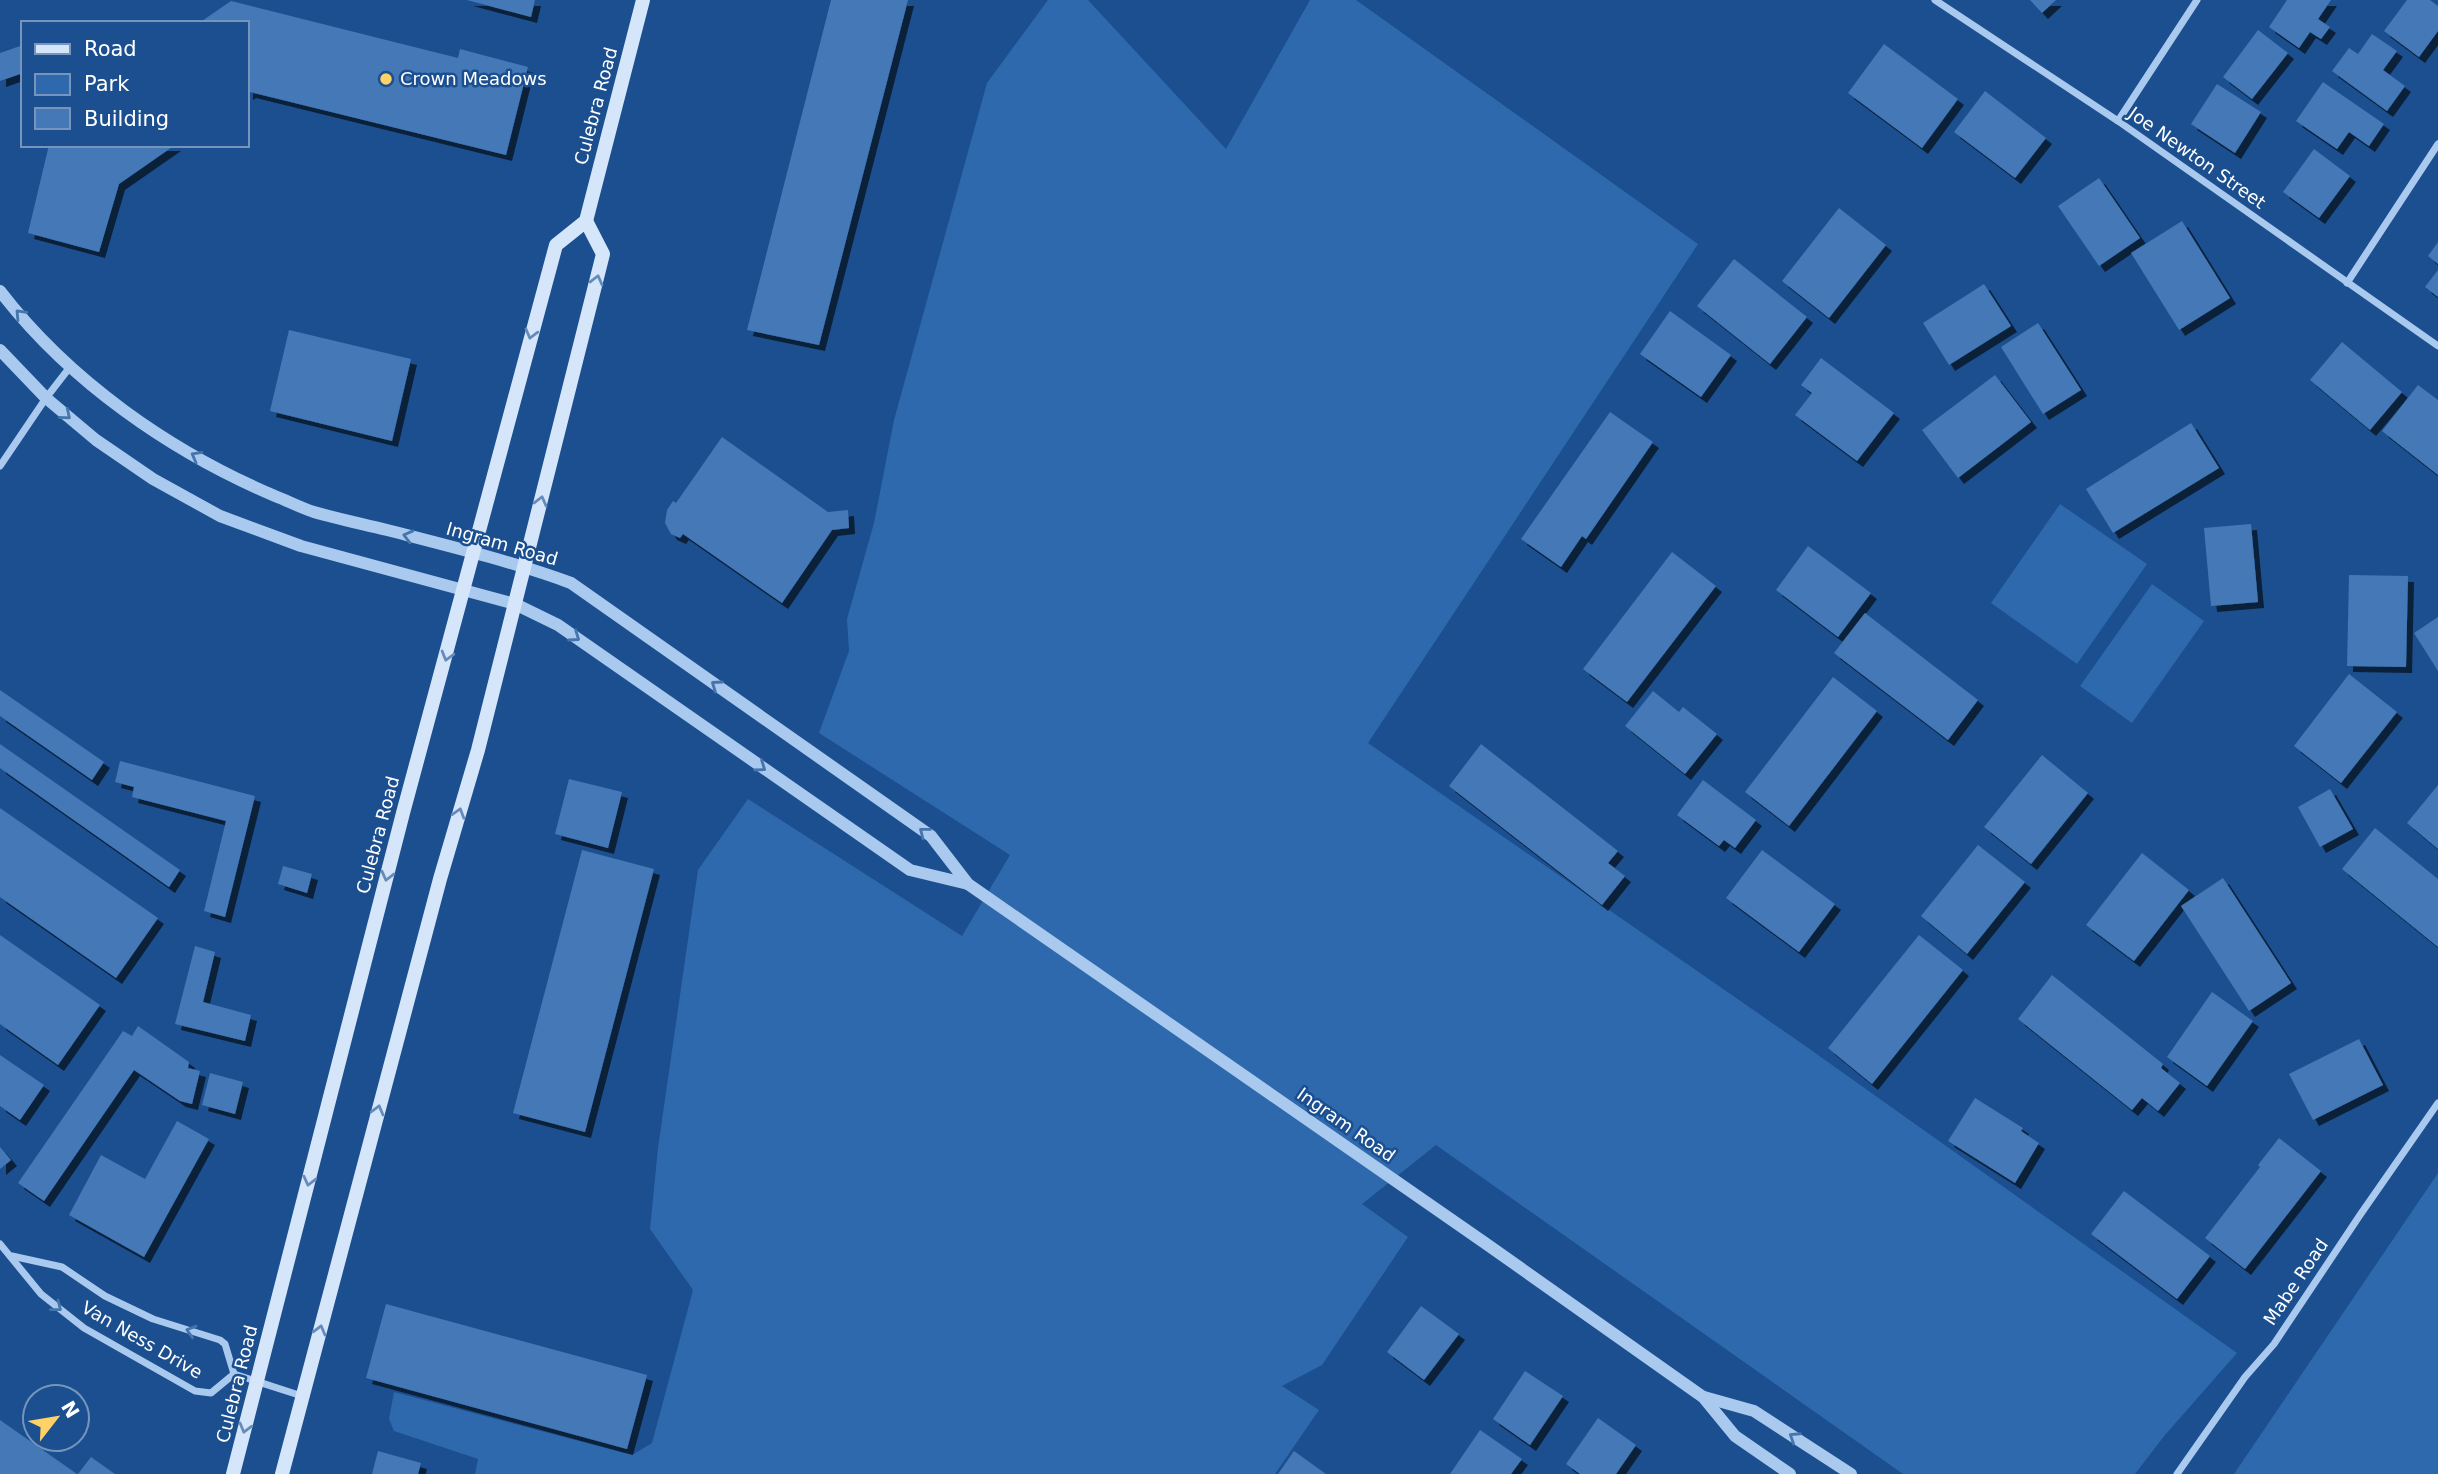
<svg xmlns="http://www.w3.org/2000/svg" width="2438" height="1474" font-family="'DejaVu Sans',sans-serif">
<defs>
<filter id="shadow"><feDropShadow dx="6" dy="6" stdDeviation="0" flood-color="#0009"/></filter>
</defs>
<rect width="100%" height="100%" fill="#1b4f8f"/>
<g fill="#2e69ad">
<polygon points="1048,0 1088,0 1226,149 1310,0 1356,0 1698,244 1368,743 1804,1045 2237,1353 2165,1435 2135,1474 1903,1474 1436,1145 1362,1204 1408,1237 1322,1365 1282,1386 1319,1410 1275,1474 475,1474 478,1459 394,1431 389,1419 394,1392 632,1455 652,1443 693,1290 650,1229 658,1148 698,870 748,799 962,936 1010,855 819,733 849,651 847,619 874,523 894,420 987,83"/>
<polygon points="2060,504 2147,564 2077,664 1991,603"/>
<polygon points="2152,584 2204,621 2132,723 2080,686"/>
<polygon points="2438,1173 2438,1474 2234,1474"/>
</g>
<g fill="#4478b7" filter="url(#shadow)">
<polygon points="467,0 535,0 531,17"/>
<polygon points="831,0 908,0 819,345 747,330"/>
<polygon points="2030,0 2056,0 2042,13"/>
<polygon points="2287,0 2331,0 2318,19 2330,27 2321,39 2310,32 2299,48 2269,27"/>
<polygon points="2407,0 2430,0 2438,6 2438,31 2419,57 2384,31"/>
<polygon points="231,1 458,58 460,49 528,67 506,155 250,92 247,94 247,23 199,23"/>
<polygon points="2258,30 2288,53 2252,99 2223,77"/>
<polygon points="2372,34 2397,51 2383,70 2405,86 2387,111 2332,71 2349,48 2358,54"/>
<polygon points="1884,44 1958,99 1922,148 1848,93"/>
<polygon points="23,45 23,73 0,81 0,53"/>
<polygon points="2323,82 2384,124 2369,146 2349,132 2337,149 2296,121"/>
<polygon points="2217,84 2261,112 2235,153 2191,124"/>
<polygon points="1985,91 2046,138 2015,178 1954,132"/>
<polygon points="49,145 175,145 119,184 99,252 28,233"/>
<polygon points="2314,149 2350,176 2319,218 2283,192"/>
<polygon points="2099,178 2140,238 2099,266 2058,206"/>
<polygon points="1839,208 1886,245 1829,318 1782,281"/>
<polygon points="2182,221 2230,298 2179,330 2131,253"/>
<polygon points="2438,242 2438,264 2428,256"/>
<polygon points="1734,259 1807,317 1770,364 1697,306"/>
<polygon points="2438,270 2438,297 2425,287"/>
<polygon points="1984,284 2011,326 1949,365 1923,323"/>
<polygon points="1670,311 1731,355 1701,397 1640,354"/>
<polygon points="2038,323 2081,390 2043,414 2001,347"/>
<polygon points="289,330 411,359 392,441 270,411"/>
<polygon points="2342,342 2402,392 2370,430 2310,380"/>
<polygon points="1821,358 1894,413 1857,461 1795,415 1812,393 1801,385"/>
<polygon points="1995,375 2031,422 1958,478 1922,430"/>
<polygon points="2418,385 2438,400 2438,475 2382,431"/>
<polygon points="1610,412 1653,442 1586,539 1582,536 1561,567 1521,539"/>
<polygon points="2191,423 2219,468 2113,533 2086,489"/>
<polygon points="722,437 828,512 848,510 849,528 832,530 782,603 683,534 680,538 671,534 665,523 667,510 673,501 676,503"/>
<polygon points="2251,524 2258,602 2211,606 2204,528"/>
<polygon points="1808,546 1871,593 1838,637 1776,590"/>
<polygon points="1672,552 1716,586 1627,702 1583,669"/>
<polygon points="2349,575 2408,576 2406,667 2347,666"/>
<polygon points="1865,613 1978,700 1948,740 1834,653"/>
<polygon points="2438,617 2438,671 2414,633"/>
<polygon points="2349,674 2397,712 2341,783 2294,746"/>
<polygon points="1833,677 1877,711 1789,826 1745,792"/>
<polygon points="0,690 104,762 92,780 0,716"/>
<polygon points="1653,691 1679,712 1683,707 1717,734 1685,774 1625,726"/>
<polygon points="0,744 180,870 169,887 0,768"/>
<polygon points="1481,744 1618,851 1608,863 1625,876 1602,905 1449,786"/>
<polygon points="2042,755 2088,793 2031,864 1984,827"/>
<polygon points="120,761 255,796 225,917 204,911 226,821 132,797 134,787 115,782"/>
<polygon points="569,779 622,792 608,848 555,834"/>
<polygon points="1703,780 1756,820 1735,848 1724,840 1719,846 1677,815"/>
<polygon points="2438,785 2438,849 2407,823"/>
<polygon points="2330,789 2353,829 2320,847 2298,807"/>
<polygon points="0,808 158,918 116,978 0,897"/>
<polygon points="2375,828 2438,879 2438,947 2342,869"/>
<polygon points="1978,845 2025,882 1967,954 1921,916"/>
<polygon points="582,850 654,869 585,1132 513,1113"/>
<polygon points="1762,850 1835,904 1799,952 1726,898"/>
<polygon points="2142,853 2189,890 2134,961 2086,925"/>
<polygon points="283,866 312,874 307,893 278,884"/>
<polygon points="2223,878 2291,983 2249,1011 2181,906"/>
<polygon points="0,935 100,1005 58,1065 0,1024"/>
<polygon points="1919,935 1963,970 1872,1084 1828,1048"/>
<polygon points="195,946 215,952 203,1002 251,1015 245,1041 175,1024"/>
<polygon points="2052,975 2163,1064 2161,1068 2180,1083 2158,1111 2142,1098 2132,1110 2018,1019"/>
<polygon points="2212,992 2253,1021 2207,1086 2167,1057"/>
<polygon points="138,1026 189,1062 188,1068 200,1071 192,1104 180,1101 134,1070 44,1201 18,1183 123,1031 132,1036"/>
<polygon points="2359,1039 2383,1085 2313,1120 2289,1074"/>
<polygon points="0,1055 44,1085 20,1120 0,1106"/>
<polygon points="210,1073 243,1082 235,1114 202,1105"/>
<polygon points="1975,1098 2023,1128 2021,1131 2039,1143 2015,1183 1948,1141"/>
<polygon points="177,1121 209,1139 144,1257 69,1215 101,1155 145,1179"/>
<polygon points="2279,1138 2321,1171 2245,1269 2205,1238 2260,1167 2258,1165"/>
<polygon points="0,1147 11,1160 0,1169"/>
<polygon points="2124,1191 2210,1256 2177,1299 2091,1234"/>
<polygon points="386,1304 647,1375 627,1449 366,1378"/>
<polygon points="1421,1306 1459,1334 1424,1380 1387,1352"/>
<polygon points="1525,1371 1563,1396 1530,1445 1493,1419"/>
<polygon points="1598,1418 1636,1445 1616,1474 1580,1474 1566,1464"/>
<polygon points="0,1420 77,1474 0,1474"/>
<polygon points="1480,1430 1522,1459 1511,1474 1450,1474"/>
<polygon points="378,1451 421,1463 418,1474 372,1474"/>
<polygon points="1294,1451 1326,1474 1278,1474"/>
<polygon points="91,1457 115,1474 78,1474"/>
</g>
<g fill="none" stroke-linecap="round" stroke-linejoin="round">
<g stroke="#a9c9ee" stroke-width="7">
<polyline points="1935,0 2118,121 2438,346"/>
<polyline points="2118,121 2197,0"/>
<polyline points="2347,283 2438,144"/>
<polyline points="0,466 46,398 70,367"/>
<polyline points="0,1244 41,1294 84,1328 195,1391 211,1393 234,1374"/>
<polyline points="12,1256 62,1267 105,1296 153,1319 220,1340 225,1344 234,1374"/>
<polyline points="234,1374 302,1396"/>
<polyline points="2177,1474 2245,1377 2274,1344 2360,1215 2438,1103"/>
</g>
<g stroke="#a9c9ee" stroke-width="12">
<path d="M0 291C69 381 171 452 275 496 288 501 301 508 314 512 338 519 363 524 387 530 449 546 511 561 571 583L931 836 968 884 1485 1243 1703 1397 1735 1436 1790 1474"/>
<polyline points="0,350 46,398 96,440 153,479 220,516 301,546 515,604 558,625 910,870 968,884"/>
<polyline points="1704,1397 1754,1411 1851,1474"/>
</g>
<g stroke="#d6e6fa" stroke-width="14">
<polyline points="233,1474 403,813 556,245 586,221 643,0"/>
<polyline points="282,1474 440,879 478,750 603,254 586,221"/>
</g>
</g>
<defs><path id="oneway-chevron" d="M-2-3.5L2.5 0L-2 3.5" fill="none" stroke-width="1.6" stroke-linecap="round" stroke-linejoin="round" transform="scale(1.75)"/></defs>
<g stroke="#668bba">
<use href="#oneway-chevron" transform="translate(597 280) rotate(-76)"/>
<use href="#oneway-chevron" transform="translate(531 334) rotate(105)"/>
<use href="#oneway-chevron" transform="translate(541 501) rotate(-76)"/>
<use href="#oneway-chevron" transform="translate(447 656) rotate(106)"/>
<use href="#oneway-chevron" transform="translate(459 813) rotate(-73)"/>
<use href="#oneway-chevron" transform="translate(387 876) rotate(104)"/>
<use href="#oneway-chevron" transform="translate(378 1110) rotate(-75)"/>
<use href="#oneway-chevron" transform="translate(309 1181) rotate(104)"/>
<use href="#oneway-chevron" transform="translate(320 1330) rotate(-75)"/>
<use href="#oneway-chevron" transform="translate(245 1428) rotate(105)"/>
</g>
<g stroke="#4674ac">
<use href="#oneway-chevron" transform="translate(20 314) rotate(-133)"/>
<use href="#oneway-chevron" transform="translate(66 415) rotate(40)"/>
<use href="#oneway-chevron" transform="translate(196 456) rotate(-151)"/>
<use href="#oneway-chevron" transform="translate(408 536) rotate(-166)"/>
<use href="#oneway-chevron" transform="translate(575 637) rotate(35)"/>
<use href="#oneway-chevron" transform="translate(716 685) rotate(-145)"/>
<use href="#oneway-chevron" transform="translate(761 767) rotate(35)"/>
<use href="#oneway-chevron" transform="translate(924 832) rotate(-142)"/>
<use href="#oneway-chevron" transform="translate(57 1307) rotate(38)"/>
<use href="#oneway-chevron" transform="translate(191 1331) rotate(-163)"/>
<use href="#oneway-chevron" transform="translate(1794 1437) rotate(-147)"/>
</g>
<circle fill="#ffd166" stroke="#1b4f8f" stroke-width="2.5" cx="386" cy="79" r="7"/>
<g text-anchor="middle" stroke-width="5" stroke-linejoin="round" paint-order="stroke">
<g font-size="18" fill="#fff" stroke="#1b4f8f" text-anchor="start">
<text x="400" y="85">Crown Meadows</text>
</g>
<g font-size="18" fill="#fff" stroke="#1b4f8f">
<text transform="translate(596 106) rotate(-75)" y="6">Culebra Road</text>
<text transform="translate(2197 158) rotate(35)" y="6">Joe Newton Street</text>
<text transform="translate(502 544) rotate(16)" y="6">Ingram Road</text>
<text transform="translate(378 835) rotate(-75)" y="6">Culebra Road</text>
<text transform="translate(1346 1125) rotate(35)" y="6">Ingram Road</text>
<text transform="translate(2296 1282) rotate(-56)" y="6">Mabe Road</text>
<text transform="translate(142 1340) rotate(30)" y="6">Van Ness Drive</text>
<text transform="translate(237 1384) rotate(-76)" y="6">Culebra Road</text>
</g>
</g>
<rect x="21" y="21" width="228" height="126" fill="#1b4f8f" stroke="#7695bc" stroke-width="2"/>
<rect x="35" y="44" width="35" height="10" fill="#d6e6fa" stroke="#7695bc" stroke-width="2"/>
<text x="84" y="56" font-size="21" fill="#ffffff">Road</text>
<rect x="35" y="74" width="35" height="21" fill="#2e69ad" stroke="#7695bc" stroke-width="2"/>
<text x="84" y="91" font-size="21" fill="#ffffff">Park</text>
<rect x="35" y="108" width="35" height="21" fill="#4478b7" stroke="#7695bc" stroke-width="2"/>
<text x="84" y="126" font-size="21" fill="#ffffff">Building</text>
<g transform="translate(56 1418) rotate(59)"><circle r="33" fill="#1b4f8f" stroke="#7695bc" stroke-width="2"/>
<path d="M0-5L12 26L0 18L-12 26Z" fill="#ffd166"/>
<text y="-10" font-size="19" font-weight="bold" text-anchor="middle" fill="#ffffff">N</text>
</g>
</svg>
